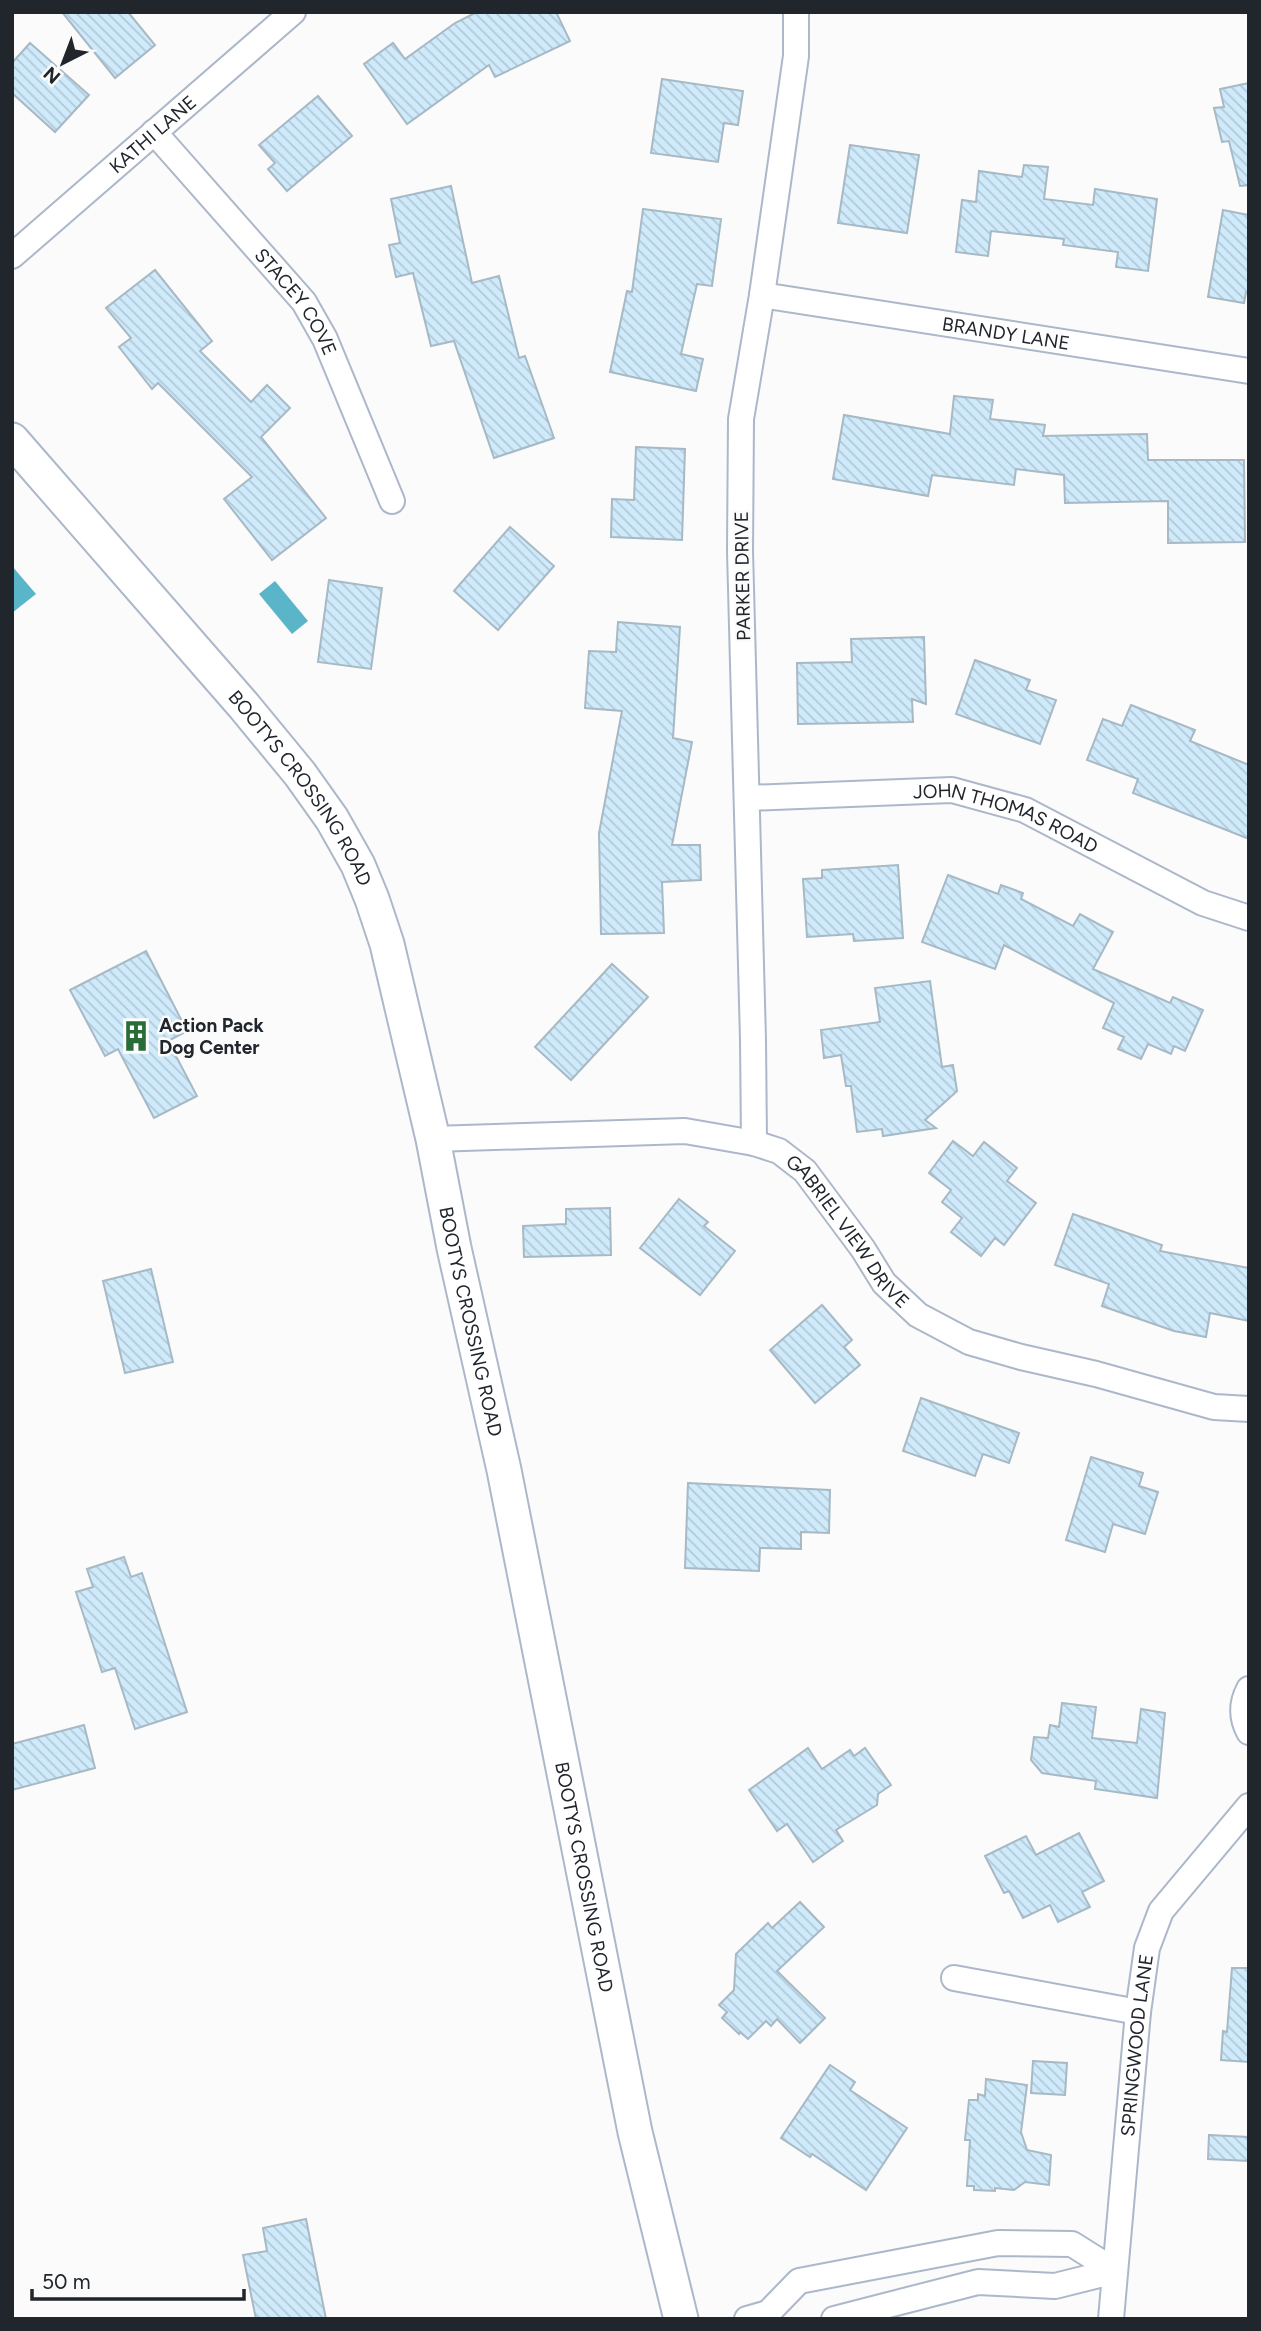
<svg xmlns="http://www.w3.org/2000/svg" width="1261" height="2331" font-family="Figtree,sans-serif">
<defs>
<pattern id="building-back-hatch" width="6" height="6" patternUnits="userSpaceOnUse" patternTransform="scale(1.75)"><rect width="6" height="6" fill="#cfeafb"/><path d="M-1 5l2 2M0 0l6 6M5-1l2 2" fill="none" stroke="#b1c9d7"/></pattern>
</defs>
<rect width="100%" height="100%" fill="#fbfbfb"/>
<g fill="#5bb5c8">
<polygon points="12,566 36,594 12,613"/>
<polygon points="275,581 308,621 292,634 259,594"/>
</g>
<g fill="url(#building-back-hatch)" stroke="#a6b9c5" stroke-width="2">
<polygon points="62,12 128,12 155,45 115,78"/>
<polygon points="477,12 556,12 570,41 495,77 489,65 407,124 364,64 393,43 405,59 455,23"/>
<polygon points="30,43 89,95 55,132 12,93 12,63"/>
<polygon points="662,79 743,91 738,125 724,123 718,162 651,153"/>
<polygon points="1249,83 1249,185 1240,186 1229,141 1222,142 1214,108 1224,107 1220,89"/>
<polygon points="318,96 352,136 287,191 268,169 275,163 259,145"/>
<polygon points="850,145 919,155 907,233 838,223"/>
<polygon points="1024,165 1048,167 1044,199 1093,205 1095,189 1157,199 1148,271 1116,267 1118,252 1063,245 1064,239 991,231 988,256 956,252 962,200 976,202 979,171 1022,177"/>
<polygon points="451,186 472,283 499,276 519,358 525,356 554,438 494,458 454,341 431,346 413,273 396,277 389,245 400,243 391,199"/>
<polygon points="643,209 721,219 712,286 697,284 681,354 703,359 696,391 610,372 627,291 632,292"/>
<polygon points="1223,210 1249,215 1249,293 1246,292 1244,303 1208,297"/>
<polygon points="155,270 212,341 200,351 251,402 267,385 290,408 261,437 326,518 272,560 224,499 252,477 158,383 152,389 119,347 131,338 106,308"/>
<polygon points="954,396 993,400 990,419 1045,425 1043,436 1147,434 1148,460 1244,460 1245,542 1168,543 1168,501 1065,503 1064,475 1016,469 1014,485 932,475 928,496 833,479 844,415 950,434"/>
<polygon points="636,447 685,449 682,540 611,537 612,499 634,500"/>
<polygon points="510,527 554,566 498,630 454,591"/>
<polygon points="329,580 382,588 371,669 318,662"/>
<polygon points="618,622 680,627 673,738 692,742 672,845 700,845 701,880 662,882 664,933 601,934 599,833 622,711 585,708 589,651 616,652"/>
<polygon points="924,637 926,704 912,699 913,722 798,724 797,663 852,662 851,639"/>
<polygon points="975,660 1030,680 1026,690 1056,700 1040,744 956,714"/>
<polygon points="1131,705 1195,730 1190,741 1249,765 1249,839 1133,793 1138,779 1087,760 1103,719 1122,726"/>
<polygon points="898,865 903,938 854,941 853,934 807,937 803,879 822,878 822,870"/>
<polygon points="948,875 998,894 1001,885 1023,893 1021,899 1073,926 1080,914 1113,932 1093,969 1170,1003 1173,997 1203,1010 1185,1051 1174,1046 1171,1054 1148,1044 1141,1059 1118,1049 1124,1037 1103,1028 1114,1003 1004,945 995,969 922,942"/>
<polygon points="146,951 187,1031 168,1041 197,1096 154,1118 118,1049 105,1056 70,990"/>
<polygon points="612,964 648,997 571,1080 535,1047"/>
<polygon points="930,981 942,1067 953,1065 957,1091 925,1120 936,1128 883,1136 882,1129 857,1132 851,1086 846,1086 841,1055 824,1058 821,1030 880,1022 875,988"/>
<polygon points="953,1141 973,1156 984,1142 1017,1168 1007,1181 1036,1203 1004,1245 995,1238 981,1256 951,1232 962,1218 942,1202 951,1190 929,1173"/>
<polygon points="679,1199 708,1222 704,1226 735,1251 700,1295 640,1248"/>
<polygon points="610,1208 611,1255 524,1257 523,1226 566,1224 566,1209"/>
<polygon points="1073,1214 1162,1245 1160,1251 1249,1268 1249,1321 1210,1313 1206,1337 1174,1331 1102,1306 1109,1284 1055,1265"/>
<polygon points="151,1269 173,1362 125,1373 103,1281"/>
<polygon points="822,1305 852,1340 844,1347 860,1365 815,1403 770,1350"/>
<polygon points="921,1398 1019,1433 1009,1463 983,1454 975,1476 903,1451"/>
<polygon points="1091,1457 1143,1473 1139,1486 1158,1492 1145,1534 1113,1524 1105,1552 1066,1540"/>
<polygon points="688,1483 830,1490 829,1533 801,1532 801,1549 760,1548 759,1571 685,1568"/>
<polygon points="124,1557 131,1577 142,1573 187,1712 135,1729 115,1668 102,1672 76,1592 93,1587 87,1569"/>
<polygon points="1062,1703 1096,1707 1092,1738 1137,1743 1141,1709 1165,1713 1157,1798 1095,1789 1096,1781 1042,1773 1031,1760 1034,1737 1048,1738 1050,1725 1059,1727"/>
<polygon points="84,1725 95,1768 12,1790 12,1744"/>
<polygon points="808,1748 822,1769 850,1750 854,1756 865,1748 891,1785 878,1794 877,1805 836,1830 843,1841 813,1862 787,1824 777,1831 749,1790"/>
<polygon points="1079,1833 1104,1881 1082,1892 1090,1907 1058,1922 1050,1905 1023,1918 1009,1891 1004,1893 985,1856 1026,1836 1036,1855"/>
<polygon points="800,1902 824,1927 777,1971 825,2018 800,2043 777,2019 771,2026 766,2021 748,2039 740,2032 739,2034 722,2018 727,2012 719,2005 734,1990 736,1954 768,1923 772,1928"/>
<polygon points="1232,1968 1249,1968 1249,2062 1221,2060 1223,2031 1227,2032"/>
<polygon points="1033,2061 1067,2063 1065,2095 1031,2093"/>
<polygon points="830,2065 855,2082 850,2090 907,2128 866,2190 812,2154 810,2157 781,2138"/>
<polygon points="986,2079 1027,2085 1021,2132 1027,2150 1051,2155 1049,2185 1025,2182 1014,2190 995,2188 995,2191 974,2190 974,2186 967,2186 970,2140 965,2140 969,2100 978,2100 978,2094 985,2096"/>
<polygon points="1209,2135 1249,2137 1249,2161 1208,2159"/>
<polygon points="306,2219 326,2319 256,2319 243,2255 267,2251 263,2228"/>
</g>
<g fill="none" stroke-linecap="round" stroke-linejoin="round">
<defs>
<g id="street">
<path id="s1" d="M154 132 304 302 325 339 392 501"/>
<path id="s2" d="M12 256 293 12"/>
<path id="s3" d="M762 295 1249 371"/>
<path id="s4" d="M747 798 952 790 1025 810 1203 903 1249 918"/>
<path id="s5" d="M433 1139 685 1131 754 1143 779 1151 805 1171 863 1249 884 1283 918 1315 969 1342 1021 1357 1096 1374 1214 1407 1249 1409"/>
<polyline points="754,1143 753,1040 740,551 741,419 762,295 796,56 796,12"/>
<path d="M1249 1689C1241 1704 1241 1717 1249 1732"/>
<polyline points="954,1978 1138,2012"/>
<polyline points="768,2313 799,2281 998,2243 1072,2244 1115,2271"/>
<polyline points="747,2319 768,2313"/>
<polyline points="834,2319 978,2282 1055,2286 1115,2271"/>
<path id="s6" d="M1111 2319 1138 2012 1147 1948 1161 1911 1249 1806"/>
</g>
<g id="secondary">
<path id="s7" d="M12 440 244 706 300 774 332 819 358 865 372 899 387 944 433 1139 454 1248 504 1470 635 2132 681 2319"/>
</g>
</defs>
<use href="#street" stroke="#acb8c9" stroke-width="28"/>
<use href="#secondary" stroke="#acb8c9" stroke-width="37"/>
<use href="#street" stroke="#fff" stroke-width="24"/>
<use href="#secondary" stroke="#fff" stroke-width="33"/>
</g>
<defs>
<symbol id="building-bare" viewBox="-9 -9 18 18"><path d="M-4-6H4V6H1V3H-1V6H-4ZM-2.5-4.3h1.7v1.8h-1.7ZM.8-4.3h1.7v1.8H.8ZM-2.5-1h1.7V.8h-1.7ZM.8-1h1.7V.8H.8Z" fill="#286c37" stroke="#fbfbfb" stroke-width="2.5" paint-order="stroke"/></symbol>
</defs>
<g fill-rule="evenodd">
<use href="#building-bare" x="114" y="1014" width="44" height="44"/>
</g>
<g text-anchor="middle" stroke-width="5" stroke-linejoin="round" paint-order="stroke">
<g font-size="19" fill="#21252c" stroke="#fbfbfb">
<text dy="7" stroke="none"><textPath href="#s2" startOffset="186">KATHI LANE</textPath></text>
<text dy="7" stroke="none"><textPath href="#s1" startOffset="222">STACEY COVE</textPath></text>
<text dy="7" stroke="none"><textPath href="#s3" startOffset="247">BRANDY LANE</textPath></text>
<text transform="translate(742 576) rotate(-91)" y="7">PARKER DRIVE</text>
<text dy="7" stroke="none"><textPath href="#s7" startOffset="453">BOOTYS CROSSING ROAD</textPath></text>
<text dy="7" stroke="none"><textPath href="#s4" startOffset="264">JOHN THOMAS ROAD</textPath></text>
<text dy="7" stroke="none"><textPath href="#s5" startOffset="455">GABRIEL VIEW DRIVE</textPath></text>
<text dy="7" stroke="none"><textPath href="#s7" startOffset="1020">BOOTYS CROSSING ROAD</textPath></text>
<text dy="7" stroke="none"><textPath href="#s7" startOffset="1587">BOOTYS CROSSING ROAD</textPath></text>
<text dy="7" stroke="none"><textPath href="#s6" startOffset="275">SPRINGWOOD LANE</textPath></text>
</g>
<g font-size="19" font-weight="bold" fill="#21252c" stroke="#fbfbfb" text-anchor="start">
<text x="159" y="1032">Action Pack<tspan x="159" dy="22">Dog Center</tspan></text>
</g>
</g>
<rect width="1261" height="2331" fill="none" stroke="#21252c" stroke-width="28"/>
<g transform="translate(63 63) rotate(222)" stroke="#fbfbfb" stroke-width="5" paint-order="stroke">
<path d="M0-5L12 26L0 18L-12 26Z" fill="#21252c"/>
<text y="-10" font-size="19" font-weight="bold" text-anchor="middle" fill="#21252c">N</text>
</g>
<path d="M32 2289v10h212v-10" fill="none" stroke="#21252c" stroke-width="3.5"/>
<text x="42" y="2289" font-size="21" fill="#21252c" stroke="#fbfbfb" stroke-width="5" paint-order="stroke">50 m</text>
</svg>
